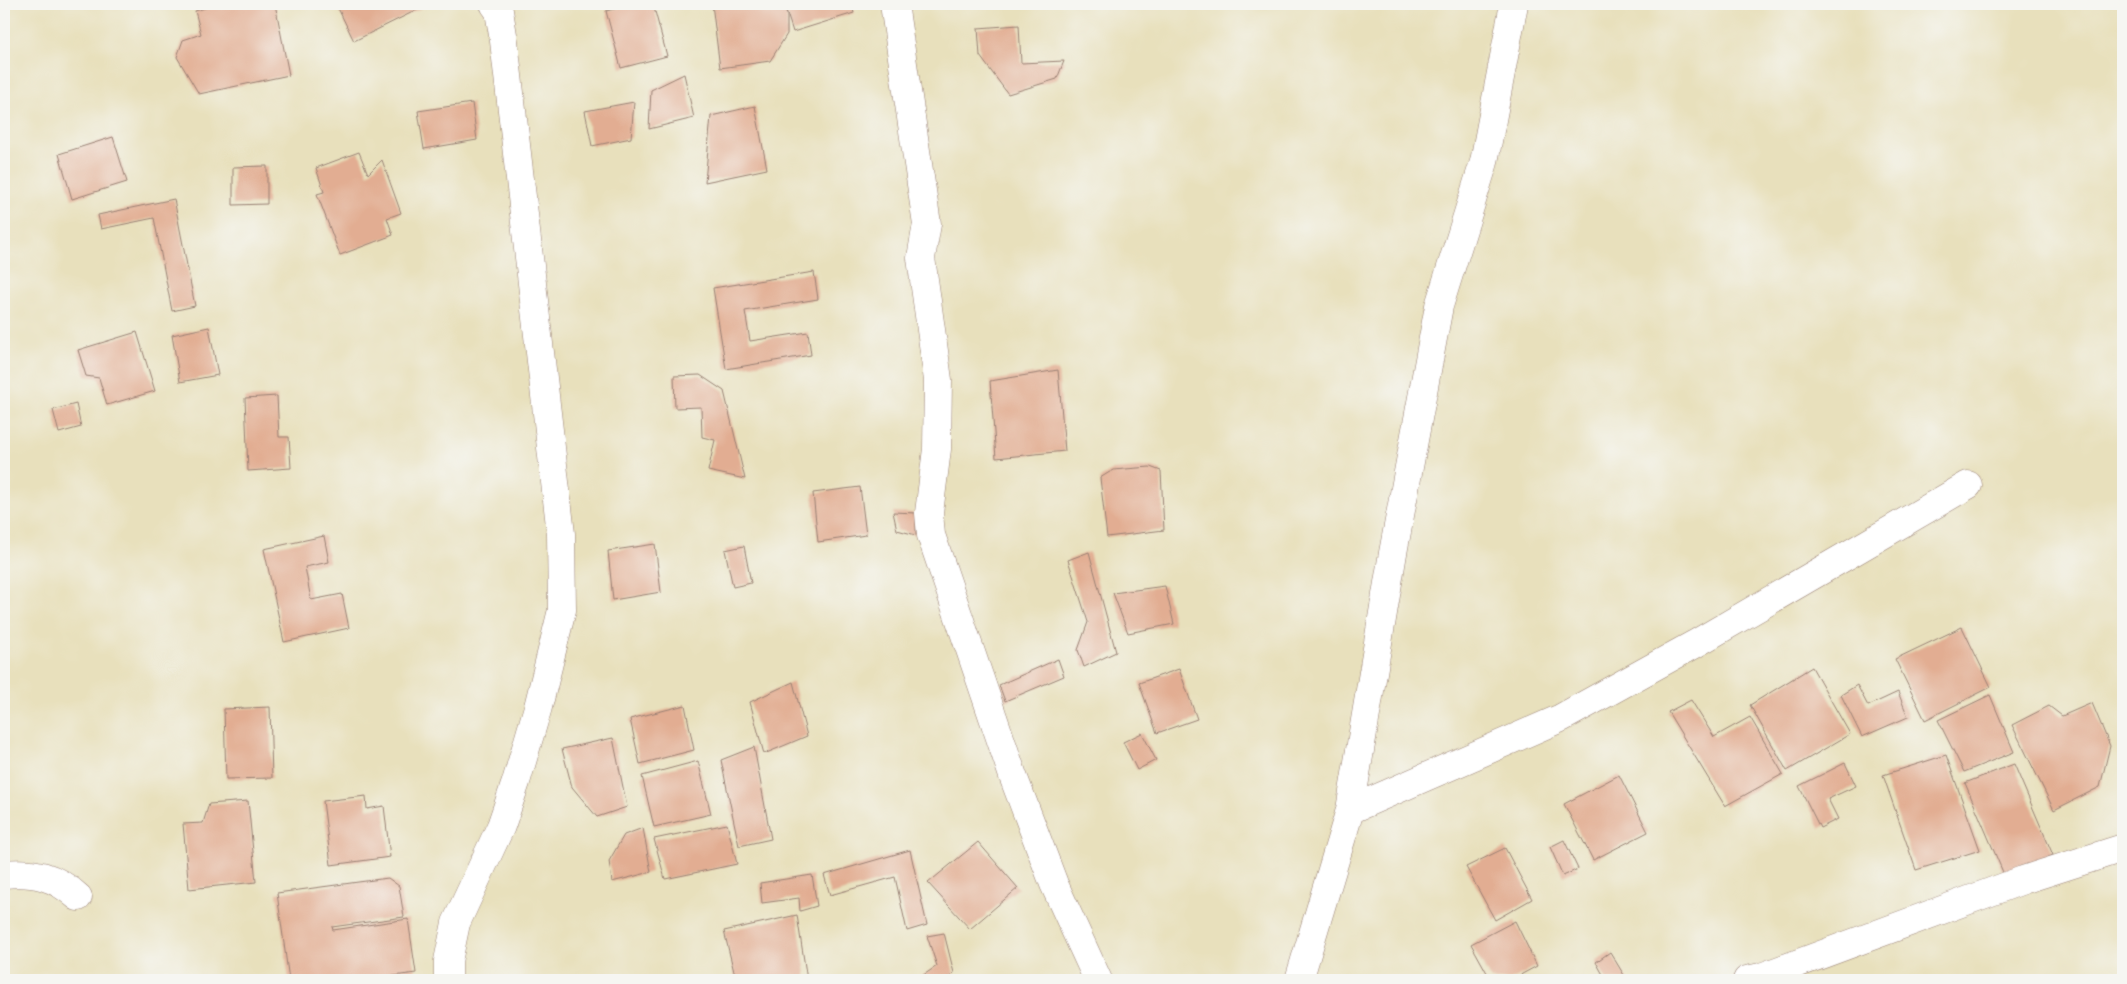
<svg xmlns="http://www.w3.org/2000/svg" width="2127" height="984" font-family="'IM FELL Great Primer',serif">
<rect width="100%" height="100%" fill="#f6f6f2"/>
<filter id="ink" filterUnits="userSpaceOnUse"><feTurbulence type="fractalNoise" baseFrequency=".02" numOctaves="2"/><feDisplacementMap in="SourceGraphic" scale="10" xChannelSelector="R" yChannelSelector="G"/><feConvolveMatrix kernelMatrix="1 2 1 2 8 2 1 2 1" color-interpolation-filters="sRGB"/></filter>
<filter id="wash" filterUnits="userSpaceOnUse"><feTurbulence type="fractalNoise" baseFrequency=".0096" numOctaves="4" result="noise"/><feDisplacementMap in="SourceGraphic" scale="20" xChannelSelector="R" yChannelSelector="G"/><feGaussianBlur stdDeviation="1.12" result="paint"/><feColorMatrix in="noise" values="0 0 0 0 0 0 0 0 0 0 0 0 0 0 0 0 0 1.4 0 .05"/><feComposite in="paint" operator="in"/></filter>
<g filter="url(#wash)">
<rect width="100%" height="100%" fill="#e8e0bc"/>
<g id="blocks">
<g fill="#e2ad92">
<polygon points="218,4 275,4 289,75 199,94 177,57 183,40 201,34 195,11"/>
<polygon points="336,4 429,4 354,41"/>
<polygon points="634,4 653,4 667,56 621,68 606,11"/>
<polygon points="712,4 782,4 787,14 787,34 770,61 720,68"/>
<polygon points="784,4 851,4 854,13 793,32"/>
<polygon points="1019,25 1021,63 1064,61 1057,79 1008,94 980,56 978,28"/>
<polygon points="684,74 694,118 649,129 651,90"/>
<polygon points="634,102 631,138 592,146 585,111"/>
<polygon points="472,103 477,140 424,149 418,111"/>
<polygon points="755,106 767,169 705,182 711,116"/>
<polygon points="113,137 127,182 72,199 59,154"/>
<polygon points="359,152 368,174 382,160 401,213 387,218 393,235 340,255 317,194 324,192 316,168"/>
<polygon points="267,166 267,204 233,205 233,167"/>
<polygon points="174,199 195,306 172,311 154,218 101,229 98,215"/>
<polygon points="814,272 818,299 745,311 750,341 808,332 811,355 726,369 713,288"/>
<polygon points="209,327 218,375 180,382 172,335"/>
<polygon points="137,332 155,391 107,405 99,378 86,376 78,350"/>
<polygon points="1058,370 1065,451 996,458 990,381"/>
<polygon points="700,375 724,391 745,479 708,471 715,440 702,437 701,407 675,408 674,376"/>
<polygon points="277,396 279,437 289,437 291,468 248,471 245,398"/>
<polygon points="76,404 81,427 59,433 53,410"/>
<polygon points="1150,467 1161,471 1164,530 1107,537 1100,478 1113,470"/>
<polygon points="860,487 866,535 818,542 813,493"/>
<polygon points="893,512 916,513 916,535 897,530"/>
<polygon points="324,536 329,562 305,567 311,600 342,594 349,628 284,642 264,549"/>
<polygon points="655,544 661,592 613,600 608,551"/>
<polygon points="744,546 751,583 733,587 725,550"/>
<polygon points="1089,552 1116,652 1084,667 1078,650 1088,622 1068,560"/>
<polygon points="1165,586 1174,624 1128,633 1113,593"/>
<polygon points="1962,627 1991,687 1925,720 1895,659"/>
<polygon points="1058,659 1064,676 1005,701 999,685"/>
<polygon points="1812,667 1850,734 1787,771 1750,705"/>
<polygon points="1179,669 1197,719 1157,733 1139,683"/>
<polygon points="793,682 807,736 764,754 750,702"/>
<polygon points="1857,685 1868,706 1898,692 1908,717 1862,737 1841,695"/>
<polygon points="1990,695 2014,752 1964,772 1938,720"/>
<polygon points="1691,700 1714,737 1750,717 1783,774 1725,806 1668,712"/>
<polygon points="2092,703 2110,746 2100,787 2054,810 2012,725 2049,706 2062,716"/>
<polygon points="685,705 694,750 640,764 630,719"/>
<polygon points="270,707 272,778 226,779 224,709"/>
<polygon points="1142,733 1156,760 1137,770 1123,742"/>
<polygon points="613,738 627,807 597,817 572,787 562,749"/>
<polygon points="754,747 771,839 739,846 721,760"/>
<polygon points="1946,755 1980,850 1916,870 1883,775"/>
<polygon points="698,761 711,814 654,827 642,776"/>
<polygon points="1845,763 1856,786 1828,799 1838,819 1820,828 1799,786"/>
<polygon points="2014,764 2053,855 2005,877 1965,783"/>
<polygon points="1619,775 1648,832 1593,860 1564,804"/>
<polygon points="366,796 367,809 384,806 390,857 331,865 323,801"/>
<polygon points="248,801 256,882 189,889 183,824 203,823 209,804"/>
<polygon points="727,824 737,864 665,879 654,839"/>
<polygon points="643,828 651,872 612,882 609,861 624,835"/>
<polygon points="1564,840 1578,869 1563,876 1550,847"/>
<polygon points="978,842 1018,888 970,929 928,883"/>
<polygon points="1505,848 1532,899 1495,920 1466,867"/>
<polygon points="910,850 927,925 907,931 895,877 830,895 824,875"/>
<polygon points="812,875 817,906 800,911 799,898 762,903 760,883"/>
<polygon points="388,878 399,886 404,917 332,927 333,930 408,919 416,973 364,980 289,980 277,893"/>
<polygon points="797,915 807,980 736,980 724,931"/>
<polygon points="1515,921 1537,966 1511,980 1491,980 1471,944"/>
<polygon points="944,933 954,973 945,980 916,980 937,966 927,936"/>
<polygon points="1610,952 1627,980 1606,980 1596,962"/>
</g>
</g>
</g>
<g filter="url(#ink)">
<use href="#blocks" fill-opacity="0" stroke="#998074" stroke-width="1"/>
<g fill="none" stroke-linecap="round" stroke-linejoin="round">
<defs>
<g id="minor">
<polyline points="894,4 927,224 921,258 938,380 937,449 929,513 931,535 1013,776 1054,884 1098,980"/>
<polyline points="1350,810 1561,718 1695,644 1968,485"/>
<path d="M4 874C34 871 55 876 78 897"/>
<polyline points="448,980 448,961 456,923 501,826 516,782 538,707 562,610 561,534 504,41 499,11 494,4"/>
<polyline points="1299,980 1350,810 1393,553 1439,306 1484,162 1514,4"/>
<polyline points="1747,980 1761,977 2023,880 2123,848"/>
</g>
</defs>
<use href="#minor" stroke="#998074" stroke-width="29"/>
<use href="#minor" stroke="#fff" stroke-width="28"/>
</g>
</g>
<rect width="2127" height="984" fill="none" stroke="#f6f6f2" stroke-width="20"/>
</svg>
